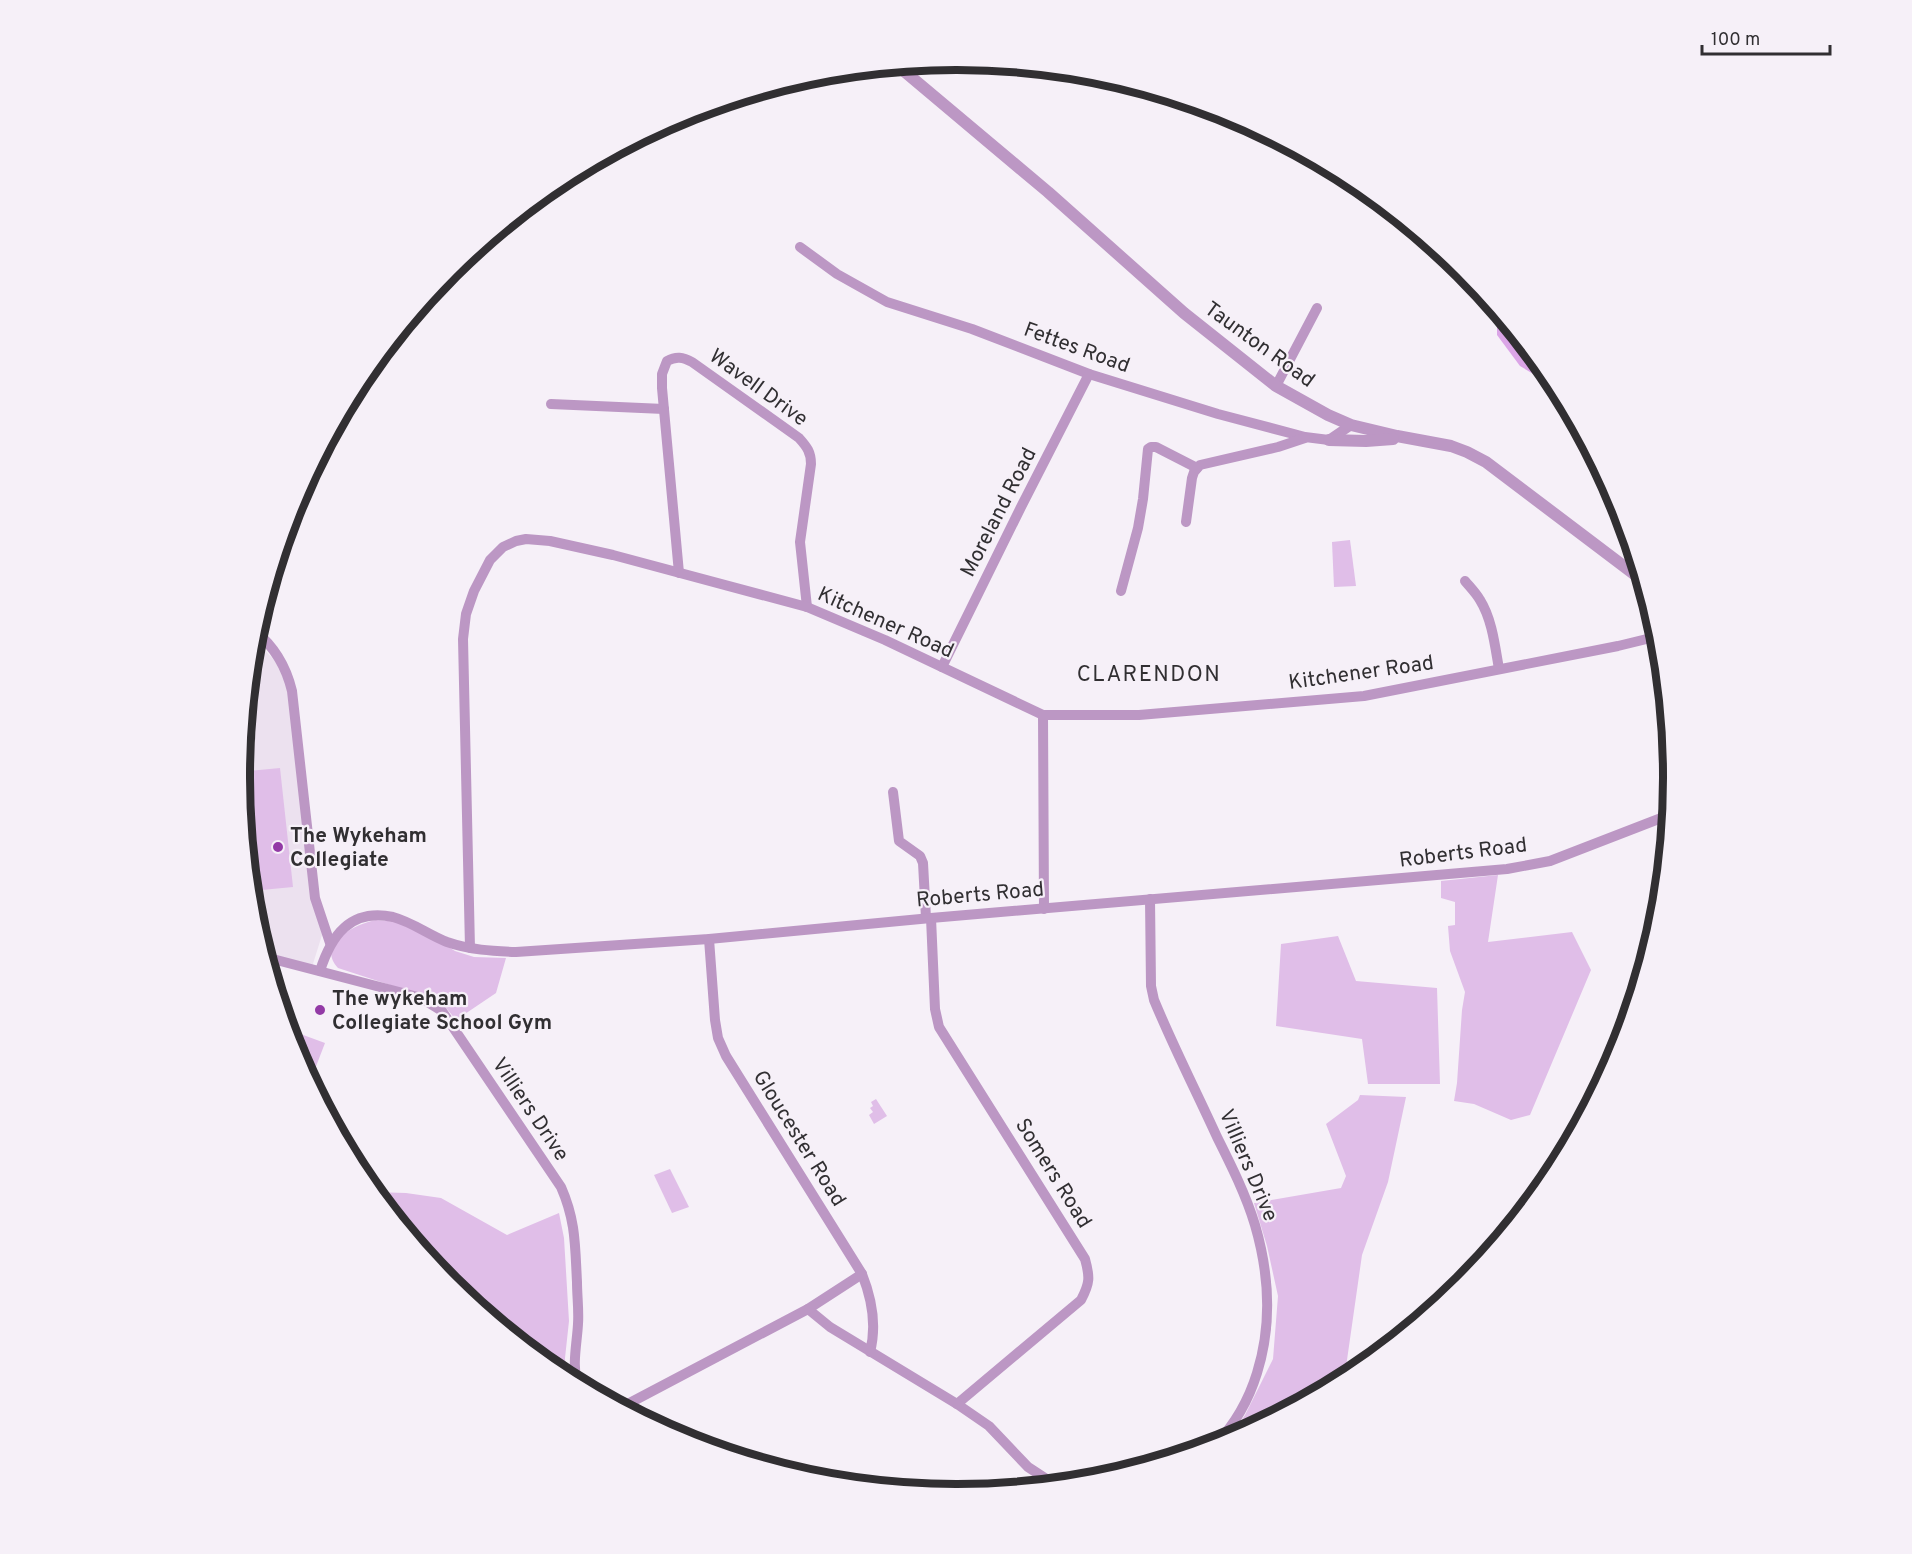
<svg xmlns="http://www.w3.org/2000/svg" width="1912" height="1554" font-family="Overpass,sans-serif">
<rect width="100%" height="100%" fill="#f6f0f8"/>
<polygon fill="#ece1ef" points="253,638 275,661 289,690 322,935 312,967 265,956 253,917 239,777"/>
<g fill="#e0bee8">
<polygon points="1350,540 1356,586 1334,587 1332,542"/>
<polygon points="280,768 293,887 250,891 239,772"/>
<polygon points="1498,875 1488,942 1572,932 1591,970 1530,1115 1511,1120 1474,1104 1454,1101 1457,1083 1462,1010 1465,992 1450,951 1448,926 1455,925 1455,902 1441,898 1441,881"/>
<path d="M376 920 399 922 439 941 455 951 474 957 506 958 496 993 456 1020 447 1009 436 1000 338 968C315 943 356 924 376 920Z"/>
<polygon points="1338,936 1356,981 1437,988 1440,1084 1368,1084 1362,1039 1276,1026 1281,944"/>
<polygon points="287,1029 325,1043 310,1082 293,1051"/>
<polygon points="1360,1095 1406,1097 1388,1182 1362,1255 1345,1374 1301,1402 1228,1440 1245,1415 1273,1359 1278,1296 1267,1246 1254,1203 1341,1188 1346,1176 1326,1124 1358,1100"/>
<polygon points="876,1099 887,1116 874,1124 869,1115 873,1112 870,1108 873,1106 871,1102"/>
<polygon points="670,1169 689,1207 672,1213 654,1175"/>
<polygon points="373,1192 406,1193 441,1198 507,1235 559,1213 564,1238 569,1321 565,1358 566,1378 557,1373 449,1284"/>
</g>
<polygon fill="#dba5e7" points="1497,311 1552,379 1557,388 1520,366 1497,335"/>
<g fill="none" stroke-linecap="round" stroke-linejoin="round">
<g stroke="#bc97c4" stroke-width="10">
<polyline points="800,247 837,274 887,302 972,329 1089,374 1218,414 1305,437 1329,440 1351,425"/>
<polyline points="1276,386 1317,308"/>
<polyline points="551,404 664,409"/>
<polyline points="1186,522 1192,478 1194,472 1200,465 1278,447 1305,438"/>
<path d="M679 573 662 388V374L667 361C676 356 683 357 692 362L799 438C807 447 811 452 811 464L800 542 807 607"/>
<path d="M1465 581C1470 587 1476 593 1480 600 1492 619 1495 646 1499 669"/>
<polyline points="1121,591 1138,528 1143,499 1148,449 1151,447 1156,447 1197,468"/>
<path d="M255 631C275 647 286 666 292 691L315 898 330 943"/>
<polyline points="942,667 1021,507 1089,374"/>
<polyline points="1043,715 1044,909"/>
<polyline points="893,792 899,841 920,856 923,863 926,918"/>
<path d="M1150 899 1151 986 1154 1000C1173 1046 1196 1091 1217 1137 1231 1165 1246 1195 1255 1225 1269 1273 1272 1325 1257 1373 1249 1399 1235 1424 1216 1444"/>
<path d="M931 918 935 1009 939 1027 1085 1259C1090 1277 1090 1283 1081 1300L957 1404"/>
<path d="M709 939 715 1020 718 1038 726 1056 862 1274C872 1299 877 1325 870 1352"/>
<polyline points="470,948 463,639 466,614 474,591 490,560 503,547 516,541 526,539 550,541 613,555 807,607 885,640 1043,715 1139,715 1364,696 1618,646 1659,636"/>
<path d="M265 957 403 993 421 998 442 1011 561 1187C576 1221 575 1246 577 1282 577 1296 579 1310 578 1324 577 1343 572 1364 577 1383"/>
<path d="M320 971C331 936 350 908 393 917 412 922 429 935 447 942 470 950 492 951 516 952L709 939 931 918 1507 869 1550 861 1669 815"/>
<polyline points="808,1309 830,1327 957,1404 989,1426 1028,1467 1054,1484"/>
<polyline points="622,1407 808,1309 862,1274"/>
</g>
<g stroke="#bc97c4" stroke-width="12">
<polyline points="898,66 1048,192 1184,313 1276,386 1328,415 1351,425 1397,436 1451,446 1467,452 1486,462 1642,580"/>
<polyline points="1329,440 1366,441 1393,439"/>
</g>
</g>
<g fill="#933aa6" stroke="#f6f0f8" stroke-width="2">
<circle cx="278" cy="847" r="6"/>
<circle cx="320" cy="1010" r="6"/>
</g>
<g text-anchor="middle" stroke-width="4.5" stroke-linejoin="round" paint-order="stroke">
<g font-size="21" fill="#312f32" stroke="#f6f0f8">
<text transform="translate(1260 344) rotate(36)" y="7">Taunton Road</text>
<text transform="translate(1077 347) rotate(20)" y="7">Fettes Road</text>
<text transform="translate(759 387) rotate(36)" y="7">Wavell Drive</text>
<text transform="translate(998 512) rotate(-63)" y="7">Moreland Road</text>
<text transform="translate(886 622) rotate(24)" y="7">Kitchener Road</text>
<text transform="translate(1361 672) rotate(-8)" y="7">Kitchener Road</text>
<text transform="translate(1463 852) rotate(-7)" y="7">Roberts Road</text>
<text transform="translate(980 894) rotate(-5)" y="7">Roberts Road</text>
<text transform="translate(531 1109) rotate(56)" y="7">Villiers Drive</text>
<text transform="translate(800 1138) rotate(58)" y="7">Gloucester Road</text>
<text transform="translate(1249 1165) rotate(67)" y="7">Villiers Drive</text>
<text transform="translate(1054 1173) rotate(58)" y="7">Somers Road</text>
</g>
<g font-size="21" font-weight="bold" fill="#312f32" stroke="#f6f0f8" text-anchor="start">
<text x="290" y="842">The Wykeham<tspan x="290" dy="24">Collegiate</tspan></text>
<text x="332" y="1005">The wykeham<tspan x="332" dy="24">Collegiate School Gym</tspan></text>
</g>
<g font-size="22" letter-spacing="1.5" fill="#312f32" stroke="#f6f0f8">
<text x="1149" y="681">CLARENDON</text>
</g>
</g>
<path d="M0 0H1912V1554H0ZM956 70H957A706 706 0 0 1 1663 776V778A706 706 0 0 1 957 1484H956A706 706 0 0 1 250 778V776A706 706 0 0 1 956 70Z" fill="#f6f0f8" fill-rule="evenodd"/>
<path fill="none" stroke="#312f32" stroke-width="8" d="M956 70H957A706 706 0 0 1 1663 776V778A706 706 0 0 1 957 1484H956A706 706 0 0 1 250 778V776A706 706 0 0 1 956 70Z"/>
<path d="M1702 45v9h128v-9" fill="none" stroke="#312f32" stroke-width="3"/>
<text x="1711" y="45" font-size="18" fill="#312f32" stroke="#f6f0f8" stroke-width="4.5" paint-order="stroke">100 m</text>
</svg>
